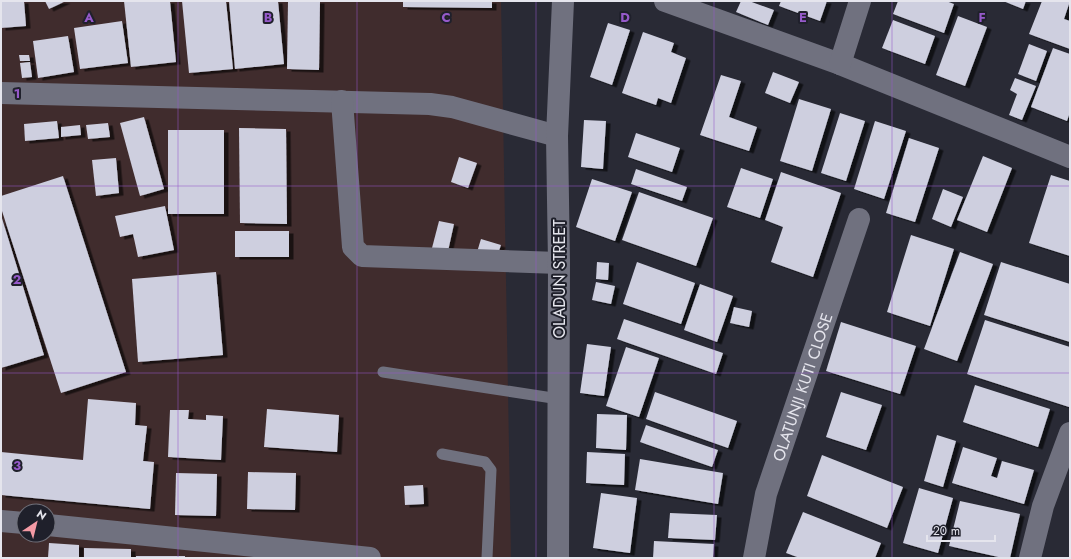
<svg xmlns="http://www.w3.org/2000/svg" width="1071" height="559" font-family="Jost,sans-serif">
<defs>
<filter id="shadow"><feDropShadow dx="4.5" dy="2.5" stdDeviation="0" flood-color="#0009"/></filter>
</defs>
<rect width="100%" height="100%" fill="#292a35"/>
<path fill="#402c2d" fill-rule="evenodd" d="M1 1H501L511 558H1ZM24 511H48V535H24Z"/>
<g fill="#cecfdf" filter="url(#shadow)">
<polygon points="1,1 24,1 26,26 1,28"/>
<polygon points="45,1 66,1 49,9"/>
<polygon points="124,1 170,1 176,62 131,67"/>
<polygon points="182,1 226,1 233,69 189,73"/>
<polygon points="229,1 278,1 284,64 235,69"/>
<polygon points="288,1 320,1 319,70 287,69"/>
<polygon points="403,1 492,1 492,8 403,7"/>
<polygon points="741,1 749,1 774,10 768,25 736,12"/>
<polygon points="781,1 827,1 820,21 779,6"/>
<polygon points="898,1 946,1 954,4 944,33 893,14"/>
<polygon points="1003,1 1026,1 1023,9"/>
<polygon points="1042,1 1070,1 1064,19 1070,21 1070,49 1029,34"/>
<polygon points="958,16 987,27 965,86 936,75"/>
<polygon points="893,20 935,36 925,64 882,48"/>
<polygon points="122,21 128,63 80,69 74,28"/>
<polygon points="608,23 630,30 612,85 590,77"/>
<polygon points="643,32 674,43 671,52 686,58 671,103 658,98 656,105 622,93"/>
<polygon points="68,36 74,72 38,78 33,41"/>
<polygon points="1029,44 1047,51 1036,81 1018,74"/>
<polygon points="1053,48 1070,54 1070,112 1067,121 1031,107"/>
<polygon points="19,55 29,55 30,61 20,61"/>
<polygon points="30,62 32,77 22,78 20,63"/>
<polygon points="773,72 799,82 790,103 765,93"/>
<polygon points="721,75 741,81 729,117 757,127 749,151 700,135"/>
<polygon points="1015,78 1036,86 1022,120 1009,115 1017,94 1010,90"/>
<polygon points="799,99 831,109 812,171 780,161"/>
<polygon points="840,113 865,121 846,181 821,173"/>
<polygon points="144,117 164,189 140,196 120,123"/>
<polygon points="584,120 606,121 603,169 581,167"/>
<polygon points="57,121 59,138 25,141 24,124"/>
<polygon points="875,121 906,131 884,199 854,189"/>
<polygon points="108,123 110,137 88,139 86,125"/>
<polygon points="80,125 81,135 61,137 61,127"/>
<polygon points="239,128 286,129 287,224 240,223"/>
<rect x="168" y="130" width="56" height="84"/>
<polygon points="636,133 680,148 672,172 628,157"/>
<polygon points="909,138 939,148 915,222 886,213"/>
<polygon points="983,156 1012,168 987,232 957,220"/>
<polygon points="459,157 477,163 468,188 451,182"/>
<polygon points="116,158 119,193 96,196 92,160"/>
<polygon points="741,168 773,179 760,218 727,207"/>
<polygon points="636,169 687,187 682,201 631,184"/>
<polygon points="781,172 841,193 813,277 771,262 783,227 765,220"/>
<polygon points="1051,175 1070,181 1070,256 1029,243"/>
<polygon points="63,176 126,372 61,393 1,208 1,196"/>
<polygon points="592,179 632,192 615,241 576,227"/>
<polygon points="943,189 963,197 951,227 932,219"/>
<polygon points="639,192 713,218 696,266 622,240"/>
<polygon points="165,206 174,250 138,257 133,234 120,237 115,216"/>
<polygon points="1,215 44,355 1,368"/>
<polygon points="439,221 454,224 448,251 432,248"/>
<rect x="235" y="231" width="54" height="26"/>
<polygon points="911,235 954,249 930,326 887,312"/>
<polygon points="481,239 501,245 496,259 477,252"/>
<polygon points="960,252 993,264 957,361 924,349"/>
<polygon points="597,262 609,263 608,280 596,279"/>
<polygon points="637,262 695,283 681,324 623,304"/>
<polygon points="1001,262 1070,284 1070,342 984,315"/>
<polygon points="216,272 223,355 138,362 132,279"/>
<polygon points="596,282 615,286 611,304 592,300"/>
<polygon points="700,284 733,296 717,342 684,330"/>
<polygon points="734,307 752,311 749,327 730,323"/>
<polygon points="624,319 723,353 716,374 617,339"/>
<polygon points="985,320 1070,347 1069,407 967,374"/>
<polygon points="841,322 916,346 900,394 826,371"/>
<polygon points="587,344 611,347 604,396 580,393"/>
<polygon points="626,347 659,358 639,417 606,406"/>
<polygon points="975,385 1050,409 1038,447 963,422"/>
<polygon points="655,392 737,421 728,448 646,419"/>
<polygon points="841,392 882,405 866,450 826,437"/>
<polygon points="88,399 136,403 135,425 147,426 143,461 154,462 150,509 1,495 1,452 83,460"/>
<polygon points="267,409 339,415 337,452 264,447"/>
<polygon points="170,410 189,410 188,419 206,420 206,415 223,416 221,460 168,457"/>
<polygon points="597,414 627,415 626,450 596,448"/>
<polygon points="646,425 718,450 712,467 640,442"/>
<polygon points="937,435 956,441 943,487 924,481"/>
<polygon points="963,447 997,458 991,476 997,478 1002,461 1034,470 1024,504 952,483"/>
<polygon points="587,452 625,454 624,485 586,483"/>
<polygon points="822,455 903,487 887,528 807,496"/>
<polygon points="640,459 723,473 718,504 635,490"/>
<polygon points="248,472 296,473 295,510 247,509"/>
<polygon points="176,473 217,474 216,516 175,515"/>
<polygon points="423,485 424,504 405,505 404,486"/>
<polygon points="919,488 953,498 938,553 903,543"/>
<polygon points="601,493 637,498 630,553 593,548"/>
<polygon points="960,501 1020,514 1010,558 1003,558 949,546"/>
<polygon points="803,512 881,543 875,558 800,558 786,553"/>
<polygon points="670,513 717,515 715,540 668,538"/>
<polygon points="654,541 714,544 713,558 653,558"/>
<polygon points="49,543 79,545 79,558 48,558"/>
<polygon points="84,548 131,549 131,558 84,558"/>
<rect x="136" y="556" width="49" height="2"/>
</g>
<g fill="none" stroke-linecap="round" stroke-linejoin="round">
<g stroke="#70717f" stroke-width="11">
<polyline points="383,372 559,399"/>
<polyline points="442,454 485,462 491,470 487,558"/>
</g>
<g stroke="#70717f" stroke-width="22">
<polyline points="665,1 840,64 1070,157"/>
<polyline points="840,64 860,1"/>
<polyline points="1,93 430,104 452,107 557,136"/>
<polyline points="342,101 353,247 362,256 559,263"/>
<polyline points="1,521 24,523"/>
<polyline points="48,525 370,558"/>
<polyline points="558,558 559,263 557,136 563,1"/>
<path id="s1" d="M754 558 766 494 859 219"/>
<polyline points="1030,558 1043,506 1070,433"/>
</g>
</g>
<path fill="none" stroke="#965aca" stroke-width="1" stroke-opacity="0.55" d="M178 1V558M357 1V558M536 1V558M714 1V558M892 1V558M1 186H1070M1 373H1070"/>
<g text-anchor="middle" stroke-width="4" stroke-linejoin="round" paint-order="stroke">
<g font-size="16" fill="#e5e5ed" stroke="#1f202b">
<text transform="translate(559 279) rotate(-90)" y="6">OLADUN STREET</text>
<text dy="6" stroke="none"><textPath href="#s1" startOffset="178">OLATUNJI KUTI CLOSE</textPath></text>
</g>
</g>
<g font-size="13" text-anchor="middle" font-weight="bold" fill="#965aca" stroke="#1f202b" stroke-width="4" stroke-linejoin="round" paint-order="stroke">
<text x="89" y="22">A</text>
<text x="268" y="22">B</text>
<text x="446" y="22">C</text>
<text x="625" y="22">D</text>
<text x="803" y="22">E</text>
<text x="982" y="22">F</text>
<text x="17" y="98">1</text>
<text x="17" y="284">2</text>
<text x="17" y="470">3</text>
</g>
<rect width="1071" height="559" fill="none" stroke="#e5e5ed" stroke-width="4"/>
<g transform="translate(36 523) rotate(35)"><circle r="19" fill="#1f202b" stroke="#6e6f79"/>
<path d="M0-3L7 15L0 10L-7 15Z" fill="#f49aa5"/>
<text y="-6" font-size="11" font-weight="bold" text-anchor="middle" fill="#e5e5ed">N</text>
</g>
<path d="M927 535v6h68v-6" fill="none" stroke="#e5e5ed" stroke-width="2"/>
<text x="933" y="535" font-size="12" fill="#e5e5ed" stroke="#1f202b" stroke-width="3" paint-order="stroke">20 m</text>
</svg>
